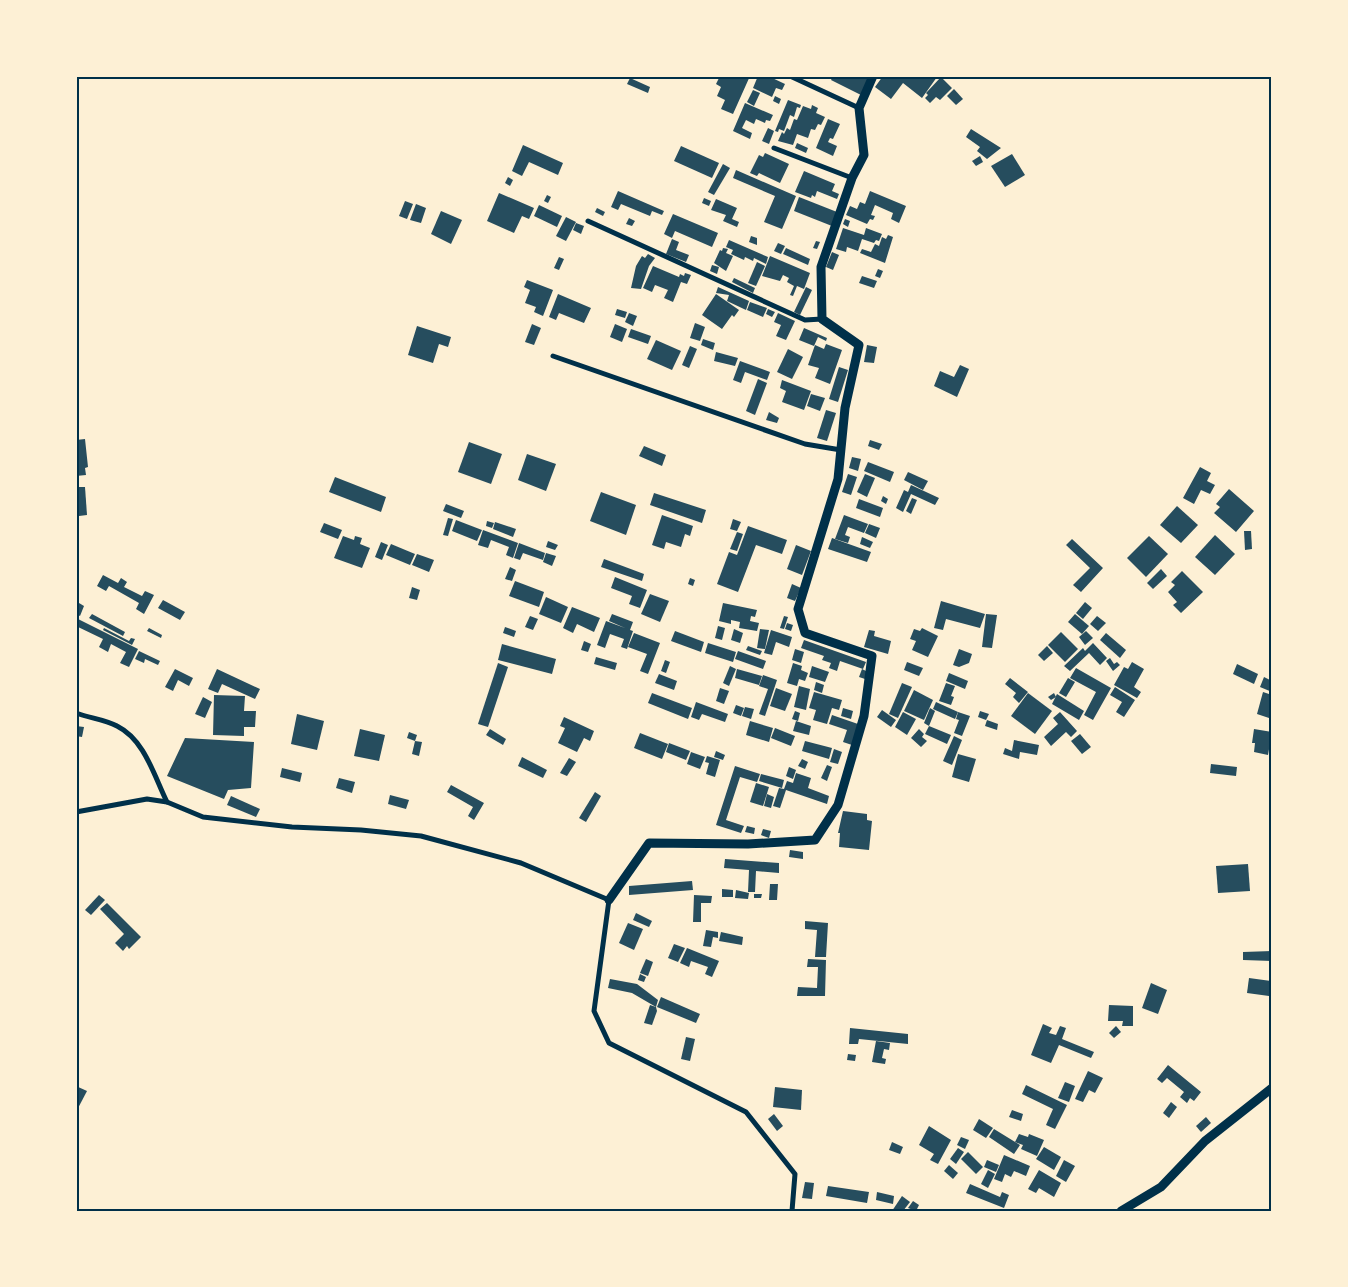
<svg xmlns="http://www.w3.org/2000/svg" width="1348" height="1287" font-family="Raleway,sans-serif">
<rect width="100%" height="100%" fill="#fdf0d5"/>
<g fill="#264d5e">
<polygon points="720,76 750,76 733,114 721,109 725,100 717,96 721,87 716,84"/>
<polygon points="758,76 768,76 785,84 782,90 776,88 772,97 753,88"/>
<polygon points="833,76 870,76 861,95 831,80"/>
<polygon points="883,76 936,76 937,77 922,98 903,83 891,99 875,87"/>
<polygon points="941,77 952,88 940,100 936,97 930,103 925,98 928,95 926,93"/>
<polygon points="630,78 650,87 648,93 627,84"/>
<polygon points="954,89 963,99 956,105 947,96"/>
<polygon points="753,90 760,93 754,106 747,102"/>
<polygon points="775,96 781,99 779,104 773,101"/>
<polygon points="788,100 801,105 800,108 797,107 794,117 790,115 784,131 779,129 778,132 775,131"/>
<polygon points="745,103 773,115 770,121 766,120 765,123 756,119 754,124 746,120 742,128 752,133 750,139 733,131"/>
<polygon points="812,105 818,108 816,113 825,117 821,125 818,124 815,130 811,129 808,138 797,134 793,145 778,141 782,132 784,134 787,128 790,130 794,119 797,120 803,106 811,109"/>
<polygon points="828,119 840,124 833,139 830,138 828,142 837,146 833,156 816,148"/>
<polygon points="768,128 774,131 769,144 762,141"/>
<polygon points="971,129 1001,148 987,159 977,151 980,147 966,137"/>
<polygon points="797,143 808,148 806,153 795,148"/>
<polygon points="523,145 563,163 558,175 529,162 522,176 512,171"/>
<polygon points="681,146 719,163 712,178 674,161"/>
<polygon points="765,153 789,164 780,183 759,173 757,176 750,173 759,155 763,157"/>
<polygon points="1012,154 1025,175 1005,187 991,166"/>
<polygon points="980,156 983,162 976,166 972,161"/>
<polygon points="723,164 730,168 714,195 708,192"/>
<polygon points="736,170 796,196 782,229 764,222 775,196 733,178"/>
<polygon points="804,171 835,184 832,191 839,194 837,199 817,191 815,197 812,195 811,198 795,192"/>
<polygon points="508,177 513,180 510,186 505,183"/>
<polygon points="618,191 664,211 662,215 652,211 650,216 621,204 618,210 611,207"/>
<polygon points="870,191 906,206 899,223 891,219 893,213 875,205 871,215 875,216 873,220 870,219 867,224 846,215 850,206 857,209 860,202 865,204"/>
<polygon points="499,193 534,208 529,219 522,216 514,233 487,221"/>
<polygon points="547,195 551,197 548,203 544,201"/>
<polygon points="799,197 837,212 832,226 794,211"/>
<polygon points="704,198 711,201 709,206 702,203"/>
<polygon points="716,199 737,208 732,219 739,222 737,227 723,221 726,215 711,210"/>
<polygon points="405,201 413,204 407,219 399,216"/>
<polygon points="416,204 426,208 421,223 410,220"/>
<polygon points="539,205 562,216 557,227 534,216"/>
<polygon points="597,208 605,212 603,216 595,212"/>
<polygon points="441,211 462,220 451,244 431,234"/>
<polygon points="673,214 718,233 712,247 675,231 672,238 664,234"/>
<polygon points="566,217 576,222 566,241 556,236"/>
<polygon points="629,218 635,221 632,226 626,224"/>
<polygon points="845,219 850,221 848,227 843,224"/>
<polygon points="576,223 584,226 581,234 573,230"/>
<polygon points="843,228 864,235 866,228 882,234 879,241 876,240 874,243 862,239 858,251 847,247 846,252 836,249"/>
<polygon points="888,235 893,237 885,263 860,253 862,249 871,252 875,244 879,246 882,237 886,239"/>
<polygon points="751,236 757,238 757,245 749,242"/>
<polygon points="672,239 679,242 676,250 689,255 686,262 666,254"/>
<polygon points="729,240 768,257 766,264 754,258 753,261 745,257 744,260 731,254 733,250 726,247"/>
<polygon points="816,241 820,242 817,249 813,248"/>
<polygon points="778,243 785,246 781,254 774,251"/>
<polygon points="723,248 728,249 726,253 733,256 726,271 714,263 720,250 722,251"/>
<polygon points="786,248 810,259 808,265 783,254"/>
<polygon points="832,252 839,255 833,270 826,267"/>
<polygon points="648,254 655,258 649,266 641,289 631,288 636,266 642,256 645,258"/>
<polygon points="770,256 810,273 804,289 797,286 793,296 790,295 794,286 787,282 789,278 783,275 780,281 762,276"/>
<polygon points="559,257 564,259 559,270 554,268"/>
<polygon points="757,262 765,266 756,286 748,283"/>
<polygon points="712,265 719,267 717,274 710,271"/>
<polygon points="653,266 679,277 680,274 684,276 685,273 691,275 687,284 681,282 673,302 664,298 668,290 655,285 652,292 643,288"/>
<polygon points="878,269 883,271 880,278 875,276"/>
<polygon points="862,276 877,281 874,288 859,283"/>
<polygon points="734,278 755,288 753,293 732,282"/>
<polygon points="527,280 553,290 543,316 534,312 536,307 525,303 530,290 524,287"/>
<polygon points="718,287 749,301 746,310 727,301 729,295 716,293"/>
<polygon points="806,287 812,290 800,315 794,312"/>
<polygon points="558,294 591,308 584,323 559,313 556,320 549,317"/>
<polygon points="716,294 739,310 734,317 732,315 722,329 702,315"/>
<polygon points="750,302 767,308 763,317 747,310"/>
<polygon points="617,309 627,312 625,318 615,315"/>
<polygon points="768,309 775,312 772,317 766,314"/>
<polygon points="629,313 637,316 633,326 625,322"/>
<polygon points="778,313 795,321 786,340 776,336 781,325 774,322"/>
<polygon points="695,323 705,327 700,341 690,338"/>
<polygon points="532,324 541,328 534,345 525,342"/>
<polygon points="615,324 627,329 622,342 610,337"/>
<polygon points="417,326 451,337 448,347 439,344 433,363 408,355"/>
<polygon points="804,328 827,338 826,341 818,337 814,346 799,340"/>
<polygon points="631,329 651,336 648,344 628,337"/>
<polygon points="703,339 715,343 713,350 701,345"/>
<polygon points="656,340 681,351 672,370 647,359"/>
<polygon points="826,344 842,350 830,384 815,378 819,368 808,365 815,345 824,349"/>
<polygon points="867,345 877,347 874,363 864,362"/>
<polygon points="690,346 697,349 689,368 682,365"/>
<polygon points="788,349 803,357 792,379 777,372"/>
<polygon points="716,352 738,358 735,366 714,361"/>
<polygon points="740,361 770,372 767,380 745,372 741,383 733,380"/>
<polygon points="960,365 969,369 957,397 934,386 940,371 954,377"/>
<polygon points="839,367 848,370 838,402 829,399"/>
<polygon points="758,379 767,383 755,415 746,411"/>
<polygon points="782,380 811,391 804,410 782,402 786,391 780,388"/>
<polygon points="811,394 825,398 820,411 807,406"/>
<polygon points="826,410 836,413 827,441 817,438"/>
<polygon points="769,412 779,418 777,423 766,420"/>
<polygon points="85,439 88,467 85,468 86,475 76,476 76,440"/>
<polygon points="870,440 882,444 879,450 868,446"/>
<polygon points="469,442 502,454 491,484 458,472"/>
<polygon points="644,446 666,455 662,466 639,456"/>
<polygon points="527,454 556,464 546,491 518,480"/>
<polygon points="852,457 861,459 858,471 849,468"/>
<polygon points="868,462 894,472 890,482 864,471"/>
<polygon points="1200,467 1211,473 1207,481 1215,485 1210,494 1201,490 1194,504 1183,498"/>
<polygon points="908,472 928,481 923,490 904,480"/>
<polygon points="848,474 857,477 851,495 842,492"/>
<polygon points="865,474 875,478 867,497 857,492"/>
<polygon points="335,477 386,497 381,512 329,492"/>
<polygon points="911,485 939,498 935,505 911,494 903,512 896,508 904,490 908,492"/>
<polygon points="77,487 85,487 87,515 79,516"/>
<polygon points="1229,489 1254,511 1236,532 1214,513 1220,507 1216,504"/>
<polygon points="601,492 636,505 626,535 590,521"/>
<polygon points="654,493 706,510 702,523 650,505"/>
<polygon points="883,496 888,499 886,504 881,501"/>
<polygon points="912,498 917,500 911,514 906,511"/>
<polygon points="859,499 883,508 880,517 856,508"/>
<polygon points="446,504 464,511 461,518 443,511"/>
<polygon points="1177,506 1198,525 1181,543 1160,525"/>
<polygon points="662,515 693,526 690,536 685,534 681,547 666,542 664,549 652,545"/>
<polygon points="844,515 868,524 864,533 848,527 845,535 850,537 848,543 835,539"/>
<polygon points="448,518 453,519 448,536 443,535"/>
<polygon points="733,519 741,522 737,531 730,529"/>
<polygon points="456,520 482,530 477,541 452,531"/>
<polygon points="487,521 494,523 492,528 486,526"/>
<polygon points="495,522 516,529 513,537 493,529"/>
<polygon points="324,523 342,530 338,539 320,532"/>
<polygon points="869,524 880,528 876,538 865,533"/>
<polygon points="748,526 787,540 782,554 756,545 738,592 717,584 729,552 737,555"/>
<polygon points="483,530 518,543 513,558 506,555 509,547 491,540 488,548 478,545"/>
<polygon points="1244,531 1251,531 1252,549 1245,550"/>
<polygon points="737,532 743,534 737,551 730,549"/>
<polygon points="1215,535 1235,554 1215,575 1195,557"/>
<polygon points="343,536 354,540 355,536 362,538 360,544 370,548 362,568 334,558"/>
<polygon points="1149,536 1168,554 1146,577 1127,558"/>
<polygon points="862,537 873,542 870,548 860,544"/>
<polygon points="832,538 871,552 867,562 828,549"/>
<polygon points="1072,539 1103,568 1081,592 1073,585 1090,568 1066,545"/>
<polygon points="548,541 558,545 555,550 546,547"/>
<polygon points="381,542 388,545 382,560 375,557"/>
<polygon points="519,543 545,553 543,560 523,553 520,560 514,558"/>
<polygon points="391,544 415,554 410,565 386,555"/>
<polygon points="796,545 811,551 802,575 787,569"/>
<polygon points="546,553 556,556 552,566 543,562"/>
<polygon points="417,554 434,560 429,572 412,565"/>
<polygon points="604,559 644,574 642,581 601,567"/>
<polygon points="510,567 516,570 512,581 505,579"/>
<polygon points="1161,569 1167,576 1153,589 1147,583"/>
<polygon points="1182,571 1203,592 1181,613 1173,605 1177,602 1168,592 1175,585 1171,582"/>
<polygon points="103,575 118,583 121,578 127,582 124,587 142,596 145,591 154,595 144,614 136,609 139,603 109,586 106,591 97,586"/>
<polygon points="615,577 647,590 640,608 629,604 632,596 611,588"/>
<polygon points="690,578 695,580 693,586 688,584"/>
<polygon points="515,581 544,592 539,607 509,596"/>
<polygon points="792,584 801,588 795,601 787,598"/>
<polygon points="412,587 420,590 417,600 409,598"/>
<polygon points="650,594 669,601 660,622 641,614"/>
<polygon points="546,597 568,607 561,623 539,614"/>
<polygon points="163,600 185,612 180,620 158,608"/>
<polygon points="941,601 985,614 980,628 946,619 943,630 934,628"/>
<polygon points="1085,602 1092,608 1083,619 1076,613"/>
<polygon points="79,603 84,606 80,616 76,614"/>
<polygon points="723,603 757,610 755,617 751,616 750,621 759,623 757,631 739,628 740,622 731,620 731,624 719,621"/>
<polygon points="572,607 600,618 594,632 577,624 573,633 563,628"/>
<polygon points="92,614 125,632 123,636 89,618"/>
<polygon points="612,614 633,622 630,630 633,631 627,649 621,647 624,639 610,634 605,648 597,645 606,621 625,628 609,621"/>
<polygon points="986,614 997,615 992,648 982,647"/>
<polygon points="1075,614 1089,626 1082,634 1068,622"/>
<polygon points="530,616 538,619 533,630 525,627"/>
<polygon points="784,616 788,617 784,629 780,628"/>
<polygon points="1097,616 1106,623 1098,631 1090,624"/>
<polygon points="76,618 138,649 129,667 120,663 126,652 111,644 108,652 99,647 103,639 76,626"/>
<polygon points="787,623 793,625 791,631 785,629"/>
<polygon points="718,626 725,628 722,640 715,638"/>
<polygon points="505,627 516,631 514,637 503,633"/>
<polygon points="104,628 129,641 131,638 135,639 132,645 103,630"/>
<polygon points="149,628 162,635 161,638 147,631"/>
<polygon points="922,628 938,636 928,657 912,650 916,641 910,639 914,629 920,631"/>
<polygon points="734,629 743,633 740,643 731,640"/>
<polygon points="760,629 769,630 765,649 757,648"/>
<polygon points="771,630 792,637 789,647 776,642 772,655 764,653"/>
<polygon points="869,630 875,631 874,636 891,641 888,654 864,647"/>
<polygon points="675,631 704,642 701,652 671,641"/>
<polygon points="1086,631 1093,638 1085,645 1079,637"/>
<polygon points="1061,632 1078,649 1065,662 1048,645"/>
<polygon points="634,633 660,643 648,674 640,671 647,654 628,647"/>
<polygon points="1106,633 1126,650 1120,658 1100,640"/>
<polygon points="804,640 866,662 863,669 840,661 837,671 829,668 831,663 822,660 824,656 801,648"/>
<polygon points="584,641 591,644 588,652 581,650"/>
<polygon points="708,643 736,652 733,662 705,653"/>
<polygon points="1093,643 1107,658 1100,665 1089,653 1070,671 1064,666 1083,648 1085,651"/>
<polygon points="502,644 556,659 552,674 498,660"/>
<polygon points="748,646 762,651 760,655 746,650"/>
<polygon points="1047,646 1053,653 1044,661 1038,655"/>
<polygon points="795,649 804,652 801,663 792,660"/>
<polygon points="959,649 972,654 969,663 959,667 953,665"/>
<polygon points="139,651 160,661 158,665 145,659 144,663 135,659"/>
<polygon points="738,651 766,661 763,669 735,659"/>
<polygon points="596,657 617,663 615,670 594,664"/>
<polygon points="1110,658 1114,664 1117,662 1120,665 1113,671 1106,661"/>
<polygon points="665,660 670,662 666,673 661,671"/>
<polygon points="907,662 923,668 919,676 904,670"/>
<polygon points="1132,662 1144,669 1134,687 1141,692 1137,698 1114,685 1124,667 1128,669"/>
<polygon points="498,663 508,667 488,727 478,724"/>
<polygon points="793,663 802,666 801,670 808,673 805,681 799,679 797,686 787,683"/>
<polygon points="1237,664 1258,674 1254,684 1233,674"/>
<polygon points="730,666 736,669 729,686 723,683"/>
<polygon points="812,666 829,672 825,682 809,677"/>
<polygon points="1076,668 1111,688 1093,720 1084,715 1096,692 1070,678"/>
<polygon points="175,669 193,678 189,686 178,680 173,691 165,687"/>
<polygon points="217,669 260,689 255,699 222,684 218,693 208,689"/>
<polygon points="737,669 762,676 759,685 735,678"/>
<polygon points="862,669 868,672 865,679 859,677"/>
<polygon points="949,673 968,681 965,689 946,681"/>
<polygon points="659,674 677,681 674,690 655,683"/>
<polygon points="763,675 777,680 765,716 759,714 768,689 759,686"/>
<polygon points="1264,677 1272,681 1272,692 1260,687"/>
<polygon points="1010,678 1028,692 1019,703 1013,697 1016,693 1005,684"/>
<polygon points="1068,678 1075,682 1066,697 1059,693"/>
<polygon points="816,682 824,685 822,693 814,690"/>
<polygon points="902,683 912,687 898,718 889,714"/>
<polygon points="946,683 955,686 951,696 954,697 951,705 939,701"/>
<polygon points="799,686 810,689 806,710 794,707"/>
<polygon points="1115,687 1135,700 1124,717 1116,712 1122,702 1110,695"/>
<polygon points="720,688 729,691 724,704 716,701"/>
<polygon points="776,688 792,694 785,711 770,706"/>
<polygon points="914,690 933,700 924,720 904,711"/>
<polygon points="814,692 842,700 839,710 832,708 827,724 813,720 816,710 809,708"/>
<polygon points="1263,692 1272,695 1272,719 1257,714"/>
<polygon points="652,693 692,708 688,719 648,703"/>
<polygon points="1028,693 1052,711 1035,734 1011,716"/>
<polygon points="1054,693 1056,697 1051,700 1048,697"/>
<polygon points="1057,694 1084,711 1079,720 1052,704"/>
<polygon points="214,695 245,696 244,711 256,711 255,727 244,727 244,736 213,735"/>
<polygon points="203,697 212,702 205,718 195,714"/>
<polygon points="696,702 728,714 725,722 702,714 699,720 691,717"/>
<polygon points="936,702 958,712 955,719 933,709"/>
<polygon points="736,705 744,708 741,716 733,713"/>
<polygon points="745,707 754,709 751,719 742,716"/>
<polygon points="843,708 853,711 851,719 841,716"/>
<polygon points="930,708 935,711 929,726 924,723"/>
<polygon points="882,710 896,720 891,727 877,717"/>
<polygon points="795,711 800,713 798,721 792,719"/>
<polygon points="980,711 989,714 986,720 978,717"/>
<polygon points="903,712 916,719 907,735 895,727"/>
<polygon points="958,712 970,716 962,736 954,733 959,720 956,719"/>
<polygon points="1060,712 1077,731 1071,737 1066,732 1051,746 1044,737 1058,724 1053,718"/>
<polygon points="297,714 324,721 317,750 291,744"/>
<polygon points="832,715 858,724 852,745 843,742 847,730 829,724"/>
<polygon points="564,717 594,731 590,741 584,738 577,752 558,743 565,728 560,726"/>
<polygon points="987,720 998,724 997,730 985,726"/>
<polygon points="750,721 773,728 769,742 746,735"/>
<polygon points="796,721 811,726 809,735 793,731"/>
<polygon points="76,726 84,727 82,737 76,736"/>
<polygon points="929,726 951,735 947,744 925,734"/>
<polygon points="775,728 795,736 791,746 771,738"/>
<polygon points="360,729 385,735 379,761 354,756"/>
<polygon points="490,729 506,739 503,745 486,735"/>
<polygon points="919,729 924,734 922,737 927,741 921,747 911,738"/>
<polygon points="1254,729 1272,732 1268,755 1254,752 1255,743 1252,743"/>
<polygon points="409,732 417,735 415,741 407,738"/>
<polygon points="640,733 668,744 662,759 634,748"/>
<polygon points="1080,734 1091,747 1082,754 1071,741"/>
<polygon points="954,736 962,740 952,765 943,761"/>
<polygon points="185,738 254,742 251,788 228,790 224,799 167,776"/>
<polygon points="1014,740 1039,745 1037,755 1020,752 1019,759 1003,754 1005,748 1012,751"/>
<polygon points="415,741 422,742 419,756 412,754"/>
<polygon points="805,741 832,748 829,759 802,751"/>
<polygon points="669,743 690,751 686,760 666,752"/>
<polygon points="834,749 842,752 838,764 830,762"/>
<polygon points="716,751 725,755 723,760 714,757"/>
<polygon points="691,752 705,757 700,769 687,764"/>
<polygon points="958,754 976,759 969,782 952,777"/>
<polygon points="707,756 720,760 715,777 706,774 709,763 705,762"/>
<polygon points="522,757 547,770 543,778 518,766"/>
<polygon points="569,758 576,762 567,776 560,773"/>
<polygon points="802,759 808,762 805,769 798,766"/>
<polygon points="1211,764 1237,767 1236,776 1210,773"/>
<polygon points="827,765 832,767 827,781 821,778"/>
<polygon points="735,766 760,774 757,782 740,777 726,820 744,826 741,833 716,825"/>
<polygon points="789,767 796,770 793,779 786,776"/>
<polygon points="282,768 302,773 300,782 280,777"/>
<polygon points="796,773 811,778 808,788 829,796 827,804 786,790 780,808 773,806 779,788 784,789 787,781 793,783"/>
<polygon points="761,774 784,780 782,788 759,781"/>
<polygon points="339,778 355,782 352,793 336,788"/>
<polygon points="756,783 769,787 763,806 750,802"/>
<polygon points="451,785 484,803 474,820 468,816 473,807 447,792"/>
<polygon points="595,792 601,796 586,822 579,818"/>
<polygon points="767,794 774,797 771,808 764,806"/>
<polygon points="390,795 409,800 406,809 388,804"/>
<polygon points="231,796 260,809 256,817 227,805"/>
<polygon points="843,811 867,814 867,820 872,821 869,850 839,847 840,833 838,833"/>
<polygon points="747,826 755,828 754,834 745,832"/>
<polygon points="763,829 771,831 769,838 761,835"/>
<polygon points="790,850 803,852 803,859 789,857"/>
<polygon points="725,859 779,863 779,873 756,871 755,892 748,892 749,870 724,868"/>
<polygon points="1248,864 1250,891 1218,893 1216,866"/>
<polygon points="692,881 693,890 629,895 629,886"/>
<polygon points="770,884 778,884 777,900 769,900"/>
<polygon points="722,889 733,890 733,897 722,897"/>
<polygon points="736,890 749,893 748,899 735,898"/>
<polygon points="754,894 762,894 761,898 754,898"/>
<polygon points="99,895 105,900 91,915 85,910"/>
<polygon points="694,895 712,896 711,903 701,903 701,922 693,922"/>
<polygon points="107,903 141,937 129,949 127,946 123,951 115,943 124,934 100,909"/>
<polygon points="636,913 652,921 649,927 633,920"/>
<polygon points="805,921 828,923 826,957 815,957 817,930 805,929"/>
<polygon points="628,923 643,929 634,950 619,943"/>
<polygon points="706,930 718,932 718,938 713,937 711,947 703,946"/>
<polygon points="721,932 743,937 742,945 719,941"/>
<polygon points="674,944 685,948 678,962 668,958"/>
<polygon points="687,948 719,961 712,977 705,974 708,967 691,961 689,967 680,963"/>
<polygon points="1272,951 1272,961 1243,960 1243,952"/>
<polygon points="646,959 653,962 648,976 640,973"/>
<polygon points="808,959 826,960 825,996 797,996 798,987 817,988 818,967 807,967"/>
<polygon points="640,974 646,977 644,982 638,980"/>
<polygon points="1249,978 1271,981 1269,996 1247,993"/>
<polygon points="610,979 637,984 658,1000 656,1007 632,993 608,988"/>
<polygon points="1151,983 1167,990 1158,1014 1142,1008"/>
<polygon points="661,997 700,1014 696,1023 657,1007"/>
<polygon points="650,1005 656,1007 657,1011 652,1025 644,1023"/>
<polygon points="1109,1005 1133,1006 1133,1026 1122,1026 1123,1021 1108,1021"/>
<polygon points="1043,1024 1052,1028 1049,1033 1056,1035 1060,1026 1066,1028 1062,1039 1094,1052 1091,1058 1059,1045 1051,1063 1031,1055"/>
<polygon points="1116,1026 1121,1032 1114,1038 1109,1033"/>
<polygon points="850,1028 908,1034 908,1044 859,1039 858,1044 849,1044"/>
<polygon points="686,1037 695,1039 690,1061 681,1059"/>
<polygon points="876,1041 890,1043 889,1050 884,1049 882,1058 886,1059 885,1064 872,1062"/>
<polygon points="848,1054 856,1055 855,1061 847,1060"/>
<polygon points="1168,1065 1201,1092 1194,1101 1190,1098 1187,1103 1180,1097 1184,1092 1167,1078 1162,1083 1157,1079"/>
<polygon points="1088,1071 1103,1078 1095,1093 1089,1090 1083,1102 1075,1099"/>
<polygon points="1065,1082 1075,1086 1069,1102 1058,1098"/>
<polygon points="1026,1085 1067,1105 1055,1129 1046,1125 1053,1109 1022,1094"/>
<polygon points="76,1086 87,1091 76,1112"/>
<polygon points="775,1087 802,1090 801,1110 773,1107"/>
<polygon points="1171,1102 1177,1107 1169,1118 1163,1113"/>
<polygon points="1012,1110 1023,1114 1021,1121 1009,1117"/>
<polygon points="774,1114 783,1126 777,1131 768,1119"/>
<polygon points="1206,1117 1211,1123 1201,1132 1196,1126"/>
<polygon points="979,1119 993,1128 986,1138 973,1130"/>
<polygon points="929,1126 951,1140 938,1164 930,1160 934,1154 919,1145"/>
<polygon points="994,1129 1020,1145 1014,1154 989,1137"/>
<polygon points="1019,1134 1028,1137 1029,1134 1044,1140 1037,1156 1021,1149 1023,1145 1015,1142"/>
<polygon points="961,1137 969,1140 965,1149 957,1145"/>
<polygon points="892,1142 903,1147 900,1154 889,1150"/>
<polygon points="1044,1147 1061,1157 1054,1170 1036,1159"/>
<polygon points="958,1148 964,1152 956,1164 950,1159"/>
<polygon points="968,1152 983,1167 976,1174 961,1159"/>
<polygon points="1004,1155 1030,1166 1026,1176 1014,1171 1011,1177 1005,1174 1002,1182 994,1179"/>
<polygon points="987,1160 999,1165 996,1172 984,1167"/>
<polygon points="1064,1160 1075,1166 1066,1182 1056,1176"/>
<polygon points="949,1165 958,1173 953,1179 944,1171"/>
<polygon points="988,1170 995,1174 988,1188 981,1184"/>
<polygon points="1039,1170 1061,1183 1054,1197 1039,1188 1036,1193 1028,1189"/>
<polygon points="805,1182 814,1183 812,1199 802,1198"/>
<polygon points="970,1184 1000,1197 1002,1192 1009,1195 1004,1208 966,1193"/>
<polygon points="828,1186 869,1192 867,1203 826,1196"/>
<polygon points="877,1192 894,1196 893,1204 876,1200"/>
<polygon points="902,1196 910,1202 903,1211 892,1211"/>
<polygon points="913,1201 919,1205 916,1211 908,1208"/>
</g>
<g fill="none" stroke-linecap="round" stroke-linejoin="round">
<g stroke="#003049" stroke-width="5">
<polyline points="790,76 859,108"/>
<polyline points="774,148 852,178"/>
<polyline points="588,221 805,320 822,319"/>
<polyline points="553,356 805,444 841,450"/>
<path d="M76 713C89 718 104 719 117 726 145 740 154 776 167 802"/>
<polyline points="76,812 147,799 167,802 203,817 292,827 361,830 421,836 521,863 609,900 594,1011 609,1043 746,1112 795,1174 792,1211"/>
</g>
<g stroke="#003049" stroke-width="9">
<polyline points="609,900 649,843 748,844 815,840 838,805 864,716 872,656 805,633 798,609 838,479 845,408 859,345 822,319 821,267 852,178 864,155 859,108 873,76"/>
<polyline points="1121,1211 1161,1187 1205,1141 1272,1088"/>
</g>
</g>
<rect width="1348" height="1287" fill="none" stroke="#fdf0d5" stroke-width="155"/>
<rect x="78" y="78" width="1192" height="1132" fill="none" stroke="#003049" stroke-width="2"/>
</svg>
